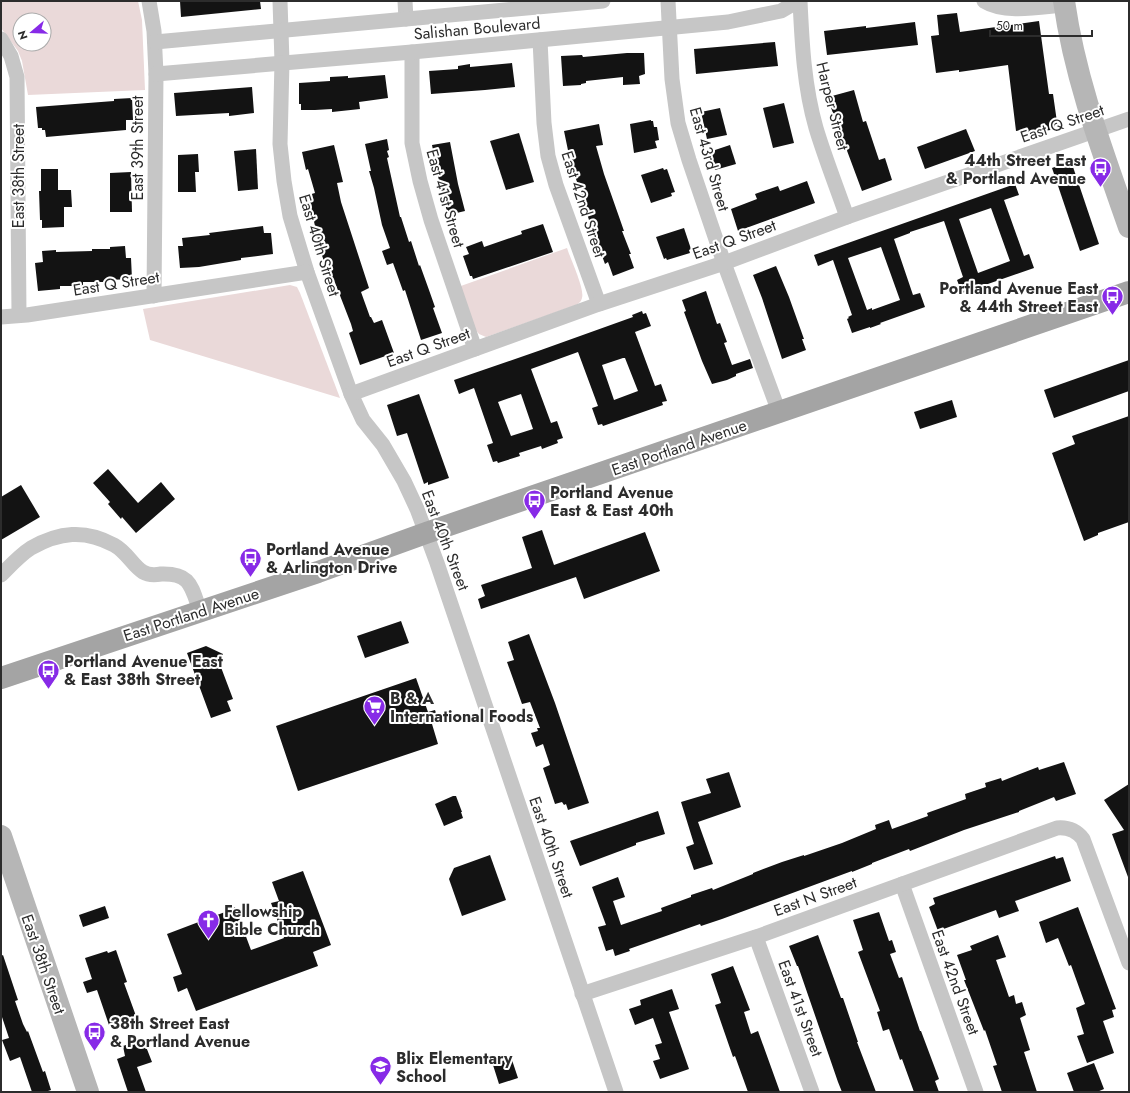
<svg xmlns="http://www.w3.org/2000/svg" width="1130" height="1093" font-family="Jost,sans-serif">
<rect width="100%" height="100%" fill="#fff"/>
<g fill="#ead9d9" fill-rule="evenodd">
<path d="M1 1H138L142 20 145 90 28 95 22 61 18 51 1 28ZM20 20H44V44H20Z"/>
<path d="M567 248C570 258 585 289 582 298 581 302 579 303 576 305L486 337 479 334 474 328 458 287Z"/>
<polygon points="290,285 297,287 300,293 340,398 150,340 143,309"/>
</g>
<g fill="#131313" fill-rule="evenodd">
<polygon points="180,1 260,1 261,9 181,17"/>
<polygon points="957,13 960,32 1039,21 1049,94 1053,94 1058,129 1028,133 1027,129 1016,131 1008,65 959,72 959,70 936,73 931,36 939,35 937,15"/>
<polygon points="915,22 918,45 827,55 824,31 866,26 866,28"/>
<polygon points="775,42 778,66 696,74 694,49"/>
<polygon points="627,53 644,53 645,74 639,76 640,84 623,85 623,77 586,81 586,83 581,84 581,85 563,86 561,56 582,55 583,57"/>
<polygon points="512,63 515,87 485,90 431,94 429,71 458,69 458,66 470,64 470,67"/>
<polygon points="385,75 388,98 359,102 360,109 332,112 332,109 315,110 301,110 301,104 299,104 299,83 330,81 330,77 348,76 348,78"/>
<polygon points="252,87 254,113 229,116 229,113 176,116 174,93"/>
<polygon points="854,90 863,122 866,121 879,160 885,158 892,180 862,191 830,105 834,104 832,96"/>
<polygon points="132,98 133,120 126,120 126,130 46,137 45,130 42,130 42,128 38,128 36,107 114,101 114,99"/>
<polygon points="784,103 794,143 773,148 763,108"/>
<polygon points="720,108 727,135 707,139 701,112"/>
<polygon points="651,120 651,121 653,121 654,127 657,127 659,140 655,141 657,148 634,153 630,124"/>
<polygon points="599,124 603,145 596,146 604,174 624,231 622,231 631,254 629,254 634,268 613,276 608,262 605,264 589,220 570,160 564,131"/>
<polygon points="966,129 975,151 925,169 917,147"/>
<polygon points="519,133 534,182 506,190 490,141"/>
<polygon points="387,139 389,150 387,151 389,157 387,158 400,217 401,217 409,242 411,241 419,266 420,265 429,290 435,307 433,308 442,333 421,340 405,290 403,291 393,263 387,265 382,251 390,248 382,225 374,188 369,171 371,171 365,144"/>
<polygon points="450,142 458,184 465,211 448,215 440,186 432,145"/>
<polygon points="334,145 343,182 337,183 341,202 369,288 361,292 370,317 371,317 374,323 382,320 394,353 360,365 349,333 353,331 351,324 334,280 331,281 319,247 320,246 314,226 315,226 308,195 315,193 308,169 306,170 302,152"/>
<polygon points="730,145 736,164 715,170 709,152"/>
<polygon points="256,149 258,189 238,191 234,151"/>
<polygon points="198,154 199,172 195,172 196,192 178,192 178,155"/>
<polygon points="1071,161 1099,244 1080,251 1052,168"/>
<polygon points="663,168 664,170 667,169 675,192 671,193 672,196 651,203 641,175"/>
<polygon points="41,169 58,169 58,190 71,190 72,207 64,207 64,227 42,228 42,220 40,220 39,191 41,191"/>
<polygon points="131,172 132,212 110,212 110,173"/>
<polygon points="807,181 815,203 738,231 731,209 757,199 755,194 778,186 780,191"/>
<path d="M1015 184 1019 195 1004 200 1024 256 1029 254 1034 268 962 293 957 280 963 277 944 221 910 232V233L894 239 913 295 920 293 925 307 880 323 881 324 870 328V327L852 333 847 319 849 318 848 317 852 315 833 260 818 266 814 255ZM991 208 1010 261 978 273 959 219ZM881 247 900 300 872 310V308L867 310 848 258Z"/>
<polygon points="543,224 553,252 473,279 472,276 470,276 463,256 469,254 466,247 482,241 484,247 522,234 521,231"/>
<polygon points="263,226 264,233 271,233 273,254 241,258 241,260 199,267 180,268 178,246 183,246 182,238 210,235 209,233"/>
<polygon points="684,228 691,249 689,250 690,253 667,260 666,258 664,259 656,237"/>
<polygon points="125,246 126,258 131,258 132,279 108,280 108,282 83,282 83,286 60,286 60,289 38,291 35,263 43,262 42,251 56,250 56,252 92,251 92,249 110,249 110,247"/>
<polygon points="776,266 789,297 804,339 802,339 806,350 782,359 762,298 753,275"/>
<polygon points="706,291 717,324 720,323 727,342 724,343 732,365 750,359 753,368 736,374 736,376 727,380 712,384 702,361 684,312 686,311 682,300"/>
<path d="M642 311 643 314 646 313 651 326 635 332 655 386 661 384 667 401 662 402 663 405 603 426 602 424 598 425 592 408 598 406 578 352 531 369 551 423 557 421 563 438 557 440 558 443 542 449 541 446 519 453 520 456 498 463 497 461 493 462 487 445 493 443 474 388 459 394 454 380 541 350 633 317 632 315ZM623 358H625L638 391 614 400 602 365ZM521 394 533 429 511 436 498 402Z"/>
<polygon points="1129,360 1129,391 1054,418 1044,390"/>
<polygon points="419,394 449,478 428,485 428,482 424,484 407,433 397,436 387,405"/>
<polygon points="952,400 957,417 920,429 914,412"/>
<polygon points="1129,416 1129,522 1098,533 1098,535 1084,541 1052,453 1075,444 1072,436"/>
<polygon points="108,469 138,503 161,482 175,499 136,533 122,517 121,519 108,504 110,502 93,483"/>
<polygon points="21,485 40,517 1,540 1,497"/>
<polygon points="542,530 554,565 645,532 660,571 584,599 576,577 481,609 478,599 485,596 481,585 532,568 522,537"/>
<polygon points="401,621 409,643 365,658 357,636"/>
<polygon points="529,634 555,703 589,803 568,810 566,804 564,805 562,802 555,804 543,768 550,765 543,744 536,747 531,733 538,731 537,728 540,728 530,702 522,704 507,662 514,660 508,642"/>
<polygon points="206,646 223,654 219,662 233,699 227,701 231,711 211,718 187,653"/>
<polygon points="416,678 428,712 435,710 439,722 432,724 438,744 298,791 276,726"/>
<polygon points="1064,762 1076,794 1056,801 1054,797 1019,811 1019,812 964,830 910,851 909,849 872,863 872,864 852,872 852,871 722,919 701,926 700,924 629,949 630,951 615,956 613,949 606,951 598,927 606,925 592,887 618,877 625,897 613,901 621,925 662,911 661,908 691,897 691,895 712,888 713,890 753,874 753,873 782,862 804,855 804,856 842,843 876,829 875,825 889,820 892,829 928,816 927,813 966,799 965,794 986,787 985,783 1001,778 1002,781 1038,767 1039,770"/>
<polygon points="729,772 741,807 698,822 713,864 694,870 686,847 694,844 681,802 711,793 706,779"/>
<polygon points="1129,784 1129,877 1128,877 1112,834 1124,830 1104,800"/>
<polygon points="453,796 456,796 462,812 461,812 463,818 444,826 435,804"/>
<polygon points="658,811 665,834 636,843 636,845 580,866 570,841"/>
<polygon points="490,855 506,900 462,916 449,879 454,868"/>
<polygon points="1055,856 1056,859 1063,857 1071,881 1015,901 1019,911 999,918 996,910 938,931 929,907 935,904 933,898"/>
<polygon points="303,871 331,945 313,952 318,966 196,1011 187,988 178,992 173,977 182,974 167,934 225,912 225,910 235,907 251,950 284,938 271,903 279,901 272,882"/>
<polygon points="105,906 109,918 83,927 79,915"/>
<polygon points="1078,907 1116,1009 1112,1010 1114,1017 1103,1021 1114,1053 1087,1063 1077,1036 1084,1034 1076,1008 1085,1004 1071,965 1069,966 1058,938 1046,943 1039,922"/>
<polygon points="879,912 889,941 892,940 896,952 890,954 899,978 902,977 920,1031 921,1031 939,1079 935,1081 939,1092 914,1092 902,1059 900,1060 889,1029 883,1031 877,1012 880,1011 858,952 863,950 853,920"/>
<polygon points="818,935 841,998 843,998 858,1042 857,1042 876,1092 842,1092 838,1082 798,966 797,966 789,946"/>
<polygon points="998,935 1006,957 996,960 1009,997 1014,995 1016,1004 1022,1002 1026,1015 1020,1018 1030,1050 1024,1052 1037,1092 1002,1092 993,1066 997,1065 985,1030 984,1031 964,980 966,980 957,955 972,950 970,946"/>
<polygon points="116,950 127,982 124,983 136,1016 109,1025 97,990 87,993 83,982 92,979 85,958 107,951 108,953"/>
<polygon points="3,955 18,1000 15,1001 23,1024 27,1032 28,1031 43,1072 45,1071 51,1090 45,1092 32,1092 20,1057 10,1061 2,1040 9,1038 1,1014 1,956"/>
<polygon points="733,966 750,1010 744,1012 751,1034 758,1031 780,1092 748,1092 735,1056 733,1057 715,1005 721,1003 711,974"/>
<polygon points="672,989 679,1009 669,1012 689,1069 660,1079 653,1061 660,1059 655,1045 662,1043 653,1018 635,1025 629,1009 641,1005 640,1000"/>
<polygon points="143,1039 152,1062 137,1067 146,1092 128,1092 117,1059 125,1056 123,1046"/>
<polygon points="511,1057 518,1078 499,1084 493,1065 500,1063 499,1061"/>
<polygon points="1094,1063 1104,1089 1097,1092 1074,1092 1067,1073"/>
</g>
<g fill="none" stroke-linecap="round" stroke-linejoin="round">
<g stroke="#c6c6c6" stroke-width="15">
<polyline points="149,1 154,31 156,74 154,296"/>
<polyline points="280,1 282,62 280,144 284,181 290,216 307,272 351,394 363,420 383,445 404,481 417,509 437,563 616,1092"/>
<polyline points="405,1 406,19"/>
<polyline points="668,1 672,79 678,123 689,160 724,263 779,412"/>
<path d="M800 1C802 44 804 86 816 128 825 158 837 188 847 217"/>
<path d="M984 1C1005 14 1040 7 1064 5"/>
<polyline points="1,39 11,56 17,77 19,315"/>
<polyline points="540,40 544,123 548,156 556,185 599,304"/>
<polyline points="155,42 603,1"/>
<polyline points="412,52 412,143 420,181 431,220 475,349"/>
<polyline points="156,74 412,52 728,22 781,11 798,1"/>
<polyline points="1,317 27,315 307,272"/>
<polyline points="351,394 599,304 724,263 847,217 1129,119"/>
<path d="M1 575C10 566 20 555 31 548 59 532 85 529 114 545 127 552 133 566 143 572 148 575 155 575 161 574 191 573 191 586 200 611"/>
<polyline points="902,884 976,1092"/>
<polyline points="756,937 812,1092"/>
<path d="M582 994 756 937 1057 828C1068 827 1076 830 1083 839L1129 963"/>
</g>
<g stroke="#b6b6b6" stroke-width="22">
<path d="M1064 1C1075 79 1103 153 1129 227"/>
<polyline points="1,836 88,1092"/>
</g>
<polyline stroke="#a4a4a4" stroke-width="22" points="1,678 318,572 426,533 1129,292"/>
</g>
<defs>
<symbol id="bus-pin" viewBox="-11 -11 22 30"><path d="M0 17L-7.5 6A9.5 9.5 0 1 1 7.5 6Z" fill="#872ae7" stroke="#fff"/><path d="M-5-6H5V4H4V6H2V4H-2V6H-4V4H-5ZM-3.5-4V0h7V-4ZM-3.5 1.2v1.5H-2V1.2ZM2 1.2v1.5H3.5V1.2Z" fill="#fff"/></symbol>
<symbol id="supermarket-pin" viewBox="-11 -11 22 30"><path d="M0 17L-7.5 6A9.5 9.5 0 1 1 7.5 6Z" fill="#872ae7" stroke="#fff"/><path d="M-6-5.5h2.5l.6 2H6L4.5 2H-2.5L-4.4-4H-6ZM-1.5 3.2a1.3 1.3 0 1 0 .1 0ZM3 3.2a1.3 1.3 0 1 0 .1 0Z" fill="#fff"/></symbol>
<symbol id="church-pin" viewBox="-11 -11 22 30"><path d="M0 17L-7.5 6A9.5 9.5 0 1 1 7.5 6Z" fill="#872ae7" stroke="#fff"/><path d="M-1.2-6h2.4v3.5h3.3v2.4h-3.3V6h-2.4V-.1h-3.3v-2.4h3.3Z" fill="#fff"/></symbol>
<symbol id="school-pin" viewBox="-11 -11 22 30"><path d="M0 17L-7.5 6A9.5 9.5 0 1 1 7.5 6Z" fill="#872ae7" stroke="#fff"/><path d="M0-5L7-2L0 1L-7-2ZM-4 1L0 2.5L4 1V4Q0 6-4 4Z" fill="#fff"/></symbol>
</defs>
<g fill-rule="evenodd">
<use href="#bus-pin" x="1088" y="156" width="25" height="34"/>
<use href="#bus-pin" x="1100" y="284" width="25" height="34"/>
<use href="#bus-pin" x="522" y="488" width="25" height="34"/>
<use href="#bus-pin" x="238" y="546" width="25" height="34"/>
<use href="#bus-pin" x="36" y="658" width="25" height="34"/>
<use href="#supermarket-pin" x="362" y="694" width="25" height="34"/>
<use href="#church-pin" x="196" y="908" width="25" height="34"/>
<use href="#bus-pin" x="82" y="1020" width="25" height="34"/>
<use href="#school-pin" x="368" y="1054" width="25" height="34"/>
</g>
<g text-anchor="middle" stroke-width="4" stroke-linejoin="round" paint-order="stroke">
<g font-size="16" fill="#2c2c2c" stroke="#fff">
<text transform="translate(477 28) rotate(-5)" y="6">Salishan Boulevard</text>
<text transform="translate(833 106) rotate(76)" y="6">Harper Street</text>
<text transform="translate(1062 123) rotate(-19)" y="6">East Q Street</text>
<text transform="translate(137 148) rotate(-90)" y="6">East 39th Street</text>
<text transform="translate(710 159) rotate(74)" y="6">East 43rd Street</text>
<text transform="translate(18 176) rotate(-90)" y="6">East 38th Street</text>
<text transform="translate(446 198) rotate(74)" y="6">East 41st Street</text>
<text transform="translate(584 204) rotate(72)" y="6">East 42nd Street</text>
<text transform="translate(734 239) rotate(-20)" y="6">East Q Street</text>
<text transform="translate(320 245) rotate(73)" y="6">East 40th Street</text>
<text transform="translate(116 283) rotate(-9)" y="6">East Q Street</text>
<text transform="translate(428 347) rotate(-20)" y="6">East Q Street</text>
<text transform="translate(679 447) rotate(-19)" y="6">East Portland Avenue</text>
<text transform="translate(446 540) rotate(69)" y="6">East 40th Street</text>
<text transform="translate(191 614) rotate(-18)" y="6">East Portland Avenue</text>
<text transform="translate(552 847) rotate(71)" y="6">East 40th Street</text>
<text transform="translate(815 896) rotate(-20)" y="6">East N Street</text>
<text transform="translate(44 964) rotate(71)" y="6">East 38th Street</text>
<text transform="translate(956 982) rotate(70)" y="6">East 42nd Street</text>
<text transform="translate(801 1008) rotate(70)" y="6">East 41st Street</text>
</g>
<g font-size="16" font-weight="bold" fill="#2c2c2c" stroke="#fff" text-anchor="start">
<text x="1086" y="166" text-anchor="end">44th Street East<tspan x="1086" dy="18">&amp; Portland Avenue</tspan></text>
<text x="1098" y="294" text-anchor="end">Portland Avenue East<tspan x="1098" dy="18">&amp; 44th Street East</tspan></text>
<text x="550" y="498">Portland Avenue<tspan x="550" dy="18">East &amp; East 40th</tspan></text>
<text x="266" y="555">Portland Avenue<tspan x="266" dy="18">&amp; Arlington Drive</tspan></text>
<text x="64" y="667">Portland Avenue East<tspan x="64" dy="18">&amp; East 38th Street</tspan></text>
<text x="390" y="704">B &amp; A<tspan x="390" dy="18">International Foods</tspan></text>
<text x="224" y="917">Fellowship<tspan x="224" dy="18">Bible Church</tspan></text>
<text x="110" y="1029">38th Street East<tspan x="110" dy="18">&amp; Portland Avenue</tspan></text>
<text x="396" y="1064">Blix Elementary<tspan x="396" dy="18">School</tspan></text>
</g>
</g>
<rect width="1130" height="1093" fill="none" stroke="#2c2c2c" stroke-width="4"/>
<g transform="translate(32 32) rotate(251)"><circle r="19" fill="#ffffff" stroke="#ababab"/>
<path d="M0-3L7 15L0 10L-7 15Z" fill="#872ae7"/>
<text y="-6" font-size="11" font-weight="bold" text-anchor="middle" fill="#2c2c2c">N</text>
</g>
<path d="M990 30v6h102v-6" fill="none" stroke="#2c2c2c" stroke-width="2"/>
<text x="996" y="30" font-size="12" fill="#2c2c2c" stroke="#ffffff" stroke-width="3" paint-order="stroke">50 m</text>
</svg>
